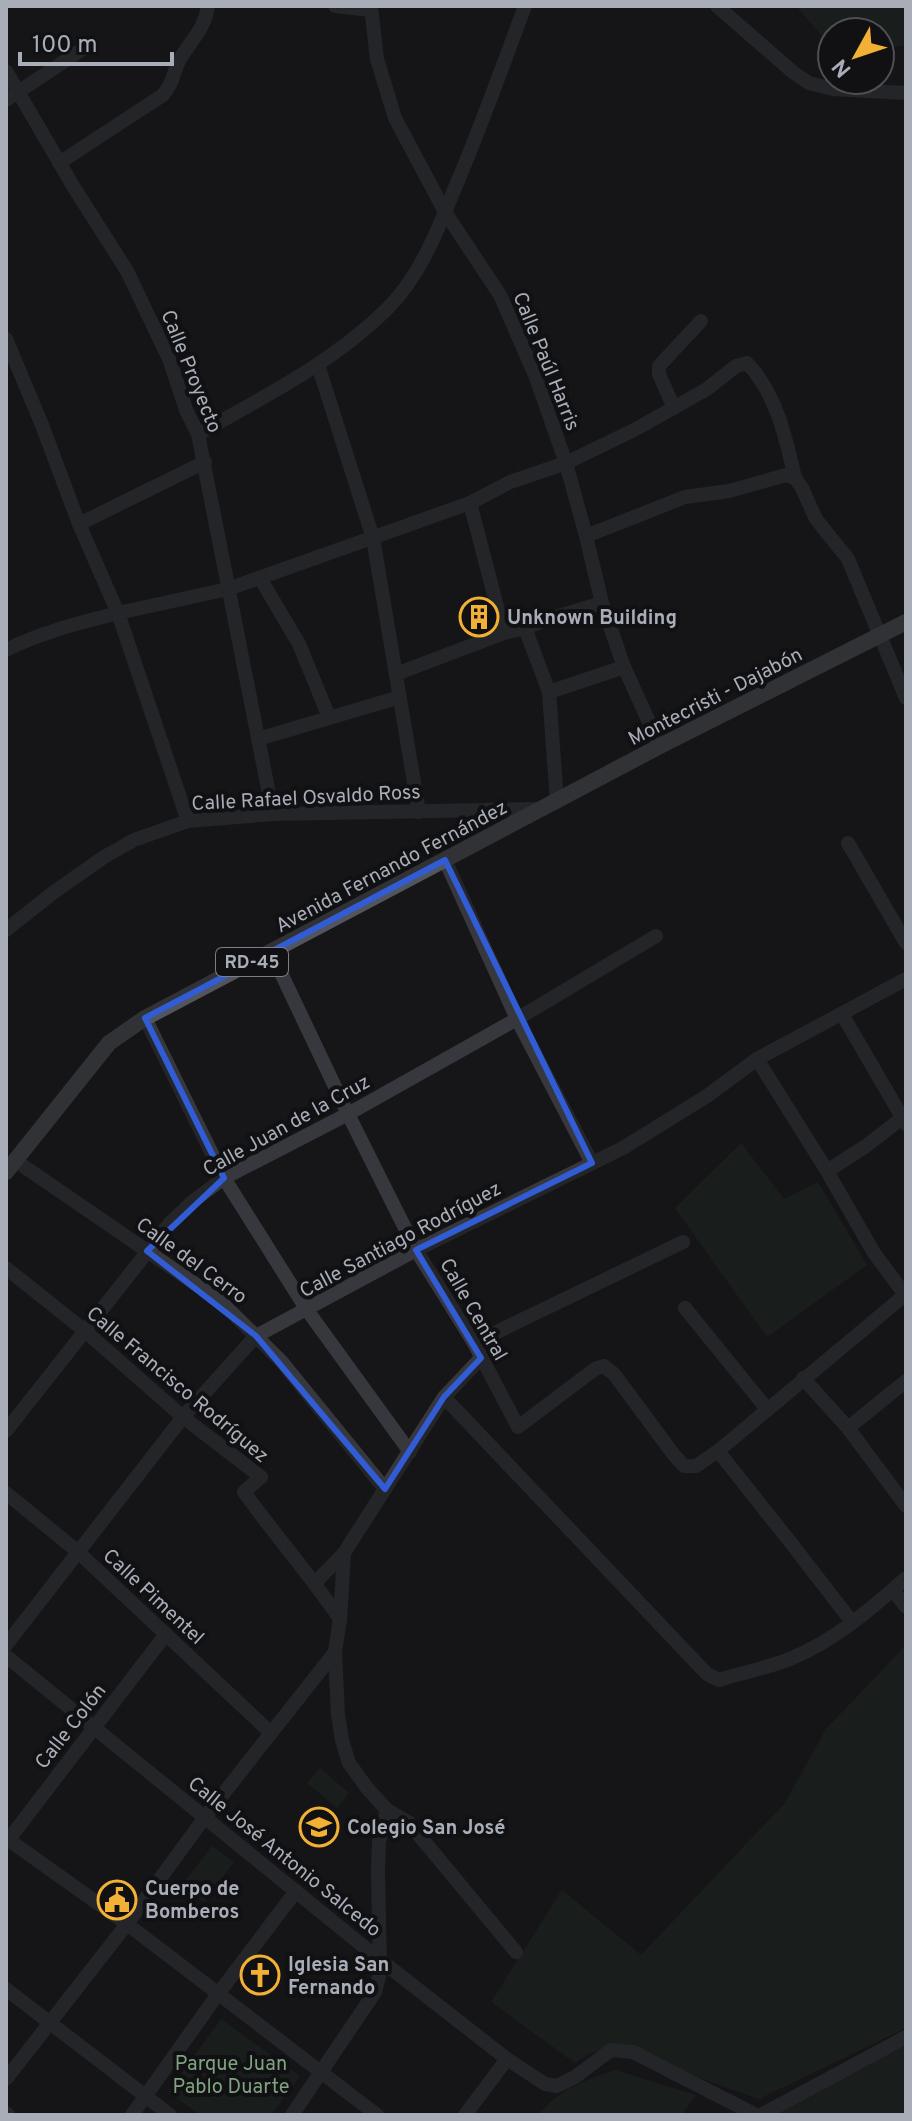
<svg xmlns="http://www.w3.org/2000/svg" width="912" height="2121" font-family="Overpass,sans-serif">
<rect width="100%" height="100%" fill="#161618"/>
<g fill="#1e261f">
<polygon points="796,6 906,6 906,45 880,50 880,32 832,32 832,43 823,37"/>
<polygon points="741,1143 784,1199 818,1182 867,1265 767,1337 675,1208"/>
<polygon points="906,1645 906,2028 759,2099 618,2049 591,2053 575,2063 491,2002 562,1890 641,1955 784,1804 826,1729"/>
<polygon points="320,1768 349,1793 337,1808 307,1783"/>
<polygon points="212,1846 234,1862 204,1902 182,1885"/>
<polygon points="221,2019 300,2076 271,2115 200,2115 168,2092"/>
<polygon points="906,2045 906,2115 774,2115"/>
<path d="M615 2070 696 2095 682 2115H538C558 2090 585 2080 615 2070Z"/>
</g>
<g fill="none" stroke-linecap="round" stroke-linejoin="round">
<g stroke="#37383d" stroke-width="14">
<polyline points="335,6 370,10"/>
<polyline points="371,6 377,59 395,118 445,212 500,295 535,375 566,463 586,536 602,603 624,667 660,746"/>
<polyline points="717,6 794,73 809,83 833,89 906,93"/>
<polyline points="6,71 73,186 127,271 170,361 186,410 198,434 273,814"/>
<polyline points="6,100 83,49"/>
<path d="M59 163 163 95C175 81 172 73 180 59 191 40 205 29 208 6"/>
<path d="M6 339 42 425 79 524 118 613 228 589 470 503 510 482 566 463 634 430 707 389 736 366 747 363C776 393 786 438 795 478"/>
<polyline points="318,365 373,538 419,812"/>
<polyline points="674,408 659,374 659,366 701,321"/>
<path d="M198 434C263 397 332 363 386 310 421 276 439 227 457 183 482 124 503 65 525 6"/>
<polyline points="470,503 504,633"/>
<polyline points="79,524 205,462"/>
<polyline points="586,536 685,497 729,491 786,475 795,478 802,488 816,519 848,559 906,698"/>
<polyline points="260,578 299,644 329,717"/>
<polyline points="525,628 549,692 557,802"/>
<path d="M6 650C42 632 79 623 118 613L188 821"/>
<polyline points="396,674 504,633 525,628 542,621 602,603"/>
<polyline points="549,692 624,667"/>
<polyline points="258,739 400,697"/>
<polyline points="848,843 906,943"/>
<polyline points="445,860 517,1019 592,1163"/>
<polyline points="6,930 54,892 104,857 134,840 188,821 273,814 539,809"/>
<polyline points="271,952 348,1114 416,1250 474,1343 518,1427 595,1369 604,1366 614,1374 674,1455 684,1466 696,1466 718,1451 906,1294"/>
<polyline points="842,1014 906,1124"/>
<polyline points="145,1018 224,1178 307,1310 410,1452"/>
<polyline points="757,1059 827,1171 874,1253 906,1296"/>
<polyline points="16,1161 220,1301 281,1361 385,1489"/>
<polyline points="827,1171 866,1146 906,1115"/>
<path d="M6 1268 85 1331 183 1417 261 1477 244 1492C275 1535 310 1575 340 1619"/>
<polyline points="685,1308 767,1409"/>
<polyline points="474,1343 683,1242"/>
<polyline points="803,1378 848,1428 906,1506"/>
<path d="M444 1397 707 1674 719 1680C743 1672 769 1668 792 1658 834 1641 872 1608 906 1578"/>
<polyline points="848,1428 906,1381"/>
<polyline points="6,1431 170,1223 192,1202 224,1178 348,1114 517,1019 656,936"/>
<polyline points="718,1451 791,1543 852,1622"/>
<polyline points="6,1493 77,1551 271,1733"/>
<polyline points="344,1553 340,1619 335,1652 338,1715 342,1740 349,1763 367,1788 387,1810 408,1822 516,1952"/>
<polyline points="315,1583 344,1553 444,1397 481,1358"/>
<polyline points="893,1590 906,1607"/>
<polyline points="6,1645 183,1417 256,1336 416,1250 623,1148 707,1096 757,1059 906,979"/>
<polyline points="6,1656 379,1959 507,2059 545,2084 557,2086 575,2077 611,2050 633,2052 756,2115"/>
<polyline points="6,1838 127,1924 377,2115"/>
<polyline points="6,1843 166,1634"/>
<polyline points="6,1989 170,2115"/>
<polyline points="6,2079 127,1924 205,1817 335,1652"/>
<polyline points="6,2113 8,2115"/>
<polyline points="132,2115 218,1994 296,1891"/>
<polyline points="292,2115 375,1992 380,1973 378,1870 379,1842 387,1810"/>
<polyline points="465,2115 507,2059"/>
<polyline points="761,2115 906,2037"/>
</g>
<polyline stroke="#53555c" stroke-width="16" points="6,1172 109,1043 145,1018 660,746 906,622"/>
</g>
<path d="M0 0H912V2121H0ZM445 860 592 1163 416 1250 481 1358 444 1397 385 1489 256 1336 147 1251 224 1178 145 1018Z" fill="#161618" fill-opacity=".55" fill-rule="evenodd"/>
<path fill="none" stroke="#325cd3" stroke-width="6" stroke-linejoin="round" d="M445 860 592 1163 416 1250 481 1358 444 1397 385 1489 256 1336 147 1251 224 1178 145 1018Z"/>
<defs>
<symbol id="building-ring" viewBox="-11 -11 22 22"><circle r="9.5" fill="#111113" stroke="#f2b134" stroke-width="1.5"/><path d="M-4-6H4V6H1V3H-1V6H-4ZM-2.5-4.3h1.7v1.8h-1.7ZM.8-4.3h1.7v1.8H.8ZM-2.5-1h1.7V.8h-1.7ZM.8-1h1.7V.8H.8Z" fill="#f2b134"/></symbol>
<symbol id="university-ring" viewBox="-11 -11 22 22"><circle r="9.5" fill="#111113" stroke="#f2b134" stroke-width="1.5"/><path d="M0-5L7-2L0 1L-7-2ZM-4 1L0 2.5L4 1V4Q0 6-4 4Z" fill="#f2b134"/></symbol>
<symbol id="civic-ring" viewBox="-11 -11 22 22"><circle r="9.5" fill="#111113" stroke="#f2b134" stroke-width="1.5"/><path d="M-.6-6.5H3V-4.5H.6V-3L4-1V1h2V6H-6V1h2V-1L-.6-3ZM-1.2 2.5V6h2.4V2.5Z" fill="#f2b134"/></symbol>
<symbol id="church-ring" viewBox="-11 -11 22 22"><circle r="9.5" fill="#111113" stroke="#f2b134" stroke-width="1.5"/><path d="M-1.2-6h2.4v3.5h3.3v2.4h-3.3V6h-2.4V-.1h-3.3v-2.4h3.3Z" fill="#f2b134"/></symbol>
</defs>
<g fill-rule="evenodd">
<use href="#building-ring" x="457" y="595" width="44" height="44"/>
<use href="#university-ring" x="297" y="1805" width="44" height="44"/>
<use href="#civic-ring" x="95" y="1878" width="44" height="44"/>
<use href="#church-ring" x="238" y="1953" width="44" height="44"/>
</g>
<g text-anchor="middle" stroke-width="8" stroke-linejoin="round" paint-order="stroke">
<rect fill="#111113" stroke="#7b7e86" stroke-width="2" x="216" y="948" width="72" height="28" rx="6"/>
<g font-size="18" font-weight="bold" fill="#a8adb8">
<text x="252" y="968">RD-45</text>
</g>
<g font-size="20" fill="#a8adb8" stroke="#111113">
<text transform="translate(547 361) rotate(68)" y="7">Calle Paúl Harris</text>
<text transform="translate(192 371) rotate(68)" y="7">Calle Proyecto</text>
<text transform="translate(715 696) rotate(-27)" y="7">Montecristi - Dajabón</text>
<text transform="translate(306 797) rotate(-3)" y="7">Calle Rafael Osvaldo Ross</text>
<text transform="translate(391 866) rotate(-28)" y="7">Avenida Fernando Fernández</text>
<text transform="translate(286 1125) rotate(-29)" y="7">Calle Juan de la Cruz</text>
<text transform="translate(400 1239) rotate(-28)" y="7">Calle Santiago Rodríguez</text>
<text transform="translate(192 1260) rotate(36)" y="7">Calle del Cerro</text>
<text transform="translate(474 1309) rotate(60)" y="7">Calle Central</text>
<text transform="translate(178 1384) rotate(40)" y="7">Calle Francisco Rodríguez</text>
<text transform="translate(154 1596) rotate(43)" y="7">Calle Pimentel</text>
<text transform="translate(70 1726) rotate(-52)" y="7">Calle Colón</text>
<text transform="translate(285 1856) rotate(39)" y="7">Calle José Antonio Salcedo</text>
</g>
<g font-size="20" font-weight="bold" fill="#a8adb8" stroke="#111113" text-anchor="start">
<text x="507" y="624">Unknown Building</text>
<text x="347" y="1834">Colegio San José</text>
<text x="145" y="1895">Cuerpo de<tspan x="145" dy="23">Bomberos</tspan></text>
<text x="288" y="1971">Iglesia San<tspan x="288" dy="23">Fernando</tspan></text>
</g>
<g font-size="20" fill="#7fa381" stroke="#111113">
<text x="231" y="2070">Parque Juan<tspan x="231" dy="23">Pablo Duarte</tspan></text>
</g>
</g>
<rect width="912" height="2121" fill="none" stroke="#a8adb8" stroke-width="16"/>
<g transform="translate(856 56) rotate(230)"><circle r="38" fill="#111113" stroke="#4d4f55" stroke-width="2"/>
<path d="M0-6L14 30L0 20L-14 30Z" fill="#f2b134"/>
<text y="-12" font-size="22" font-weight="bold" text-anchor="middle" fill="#a8adb8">N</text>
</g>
<path d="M20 52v12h152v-12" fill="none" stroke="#a8adb8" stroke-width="4"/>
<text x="32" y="52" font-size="24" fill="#a8adb8" stroke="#111113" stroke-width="6" paint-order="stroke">100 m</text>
</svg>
